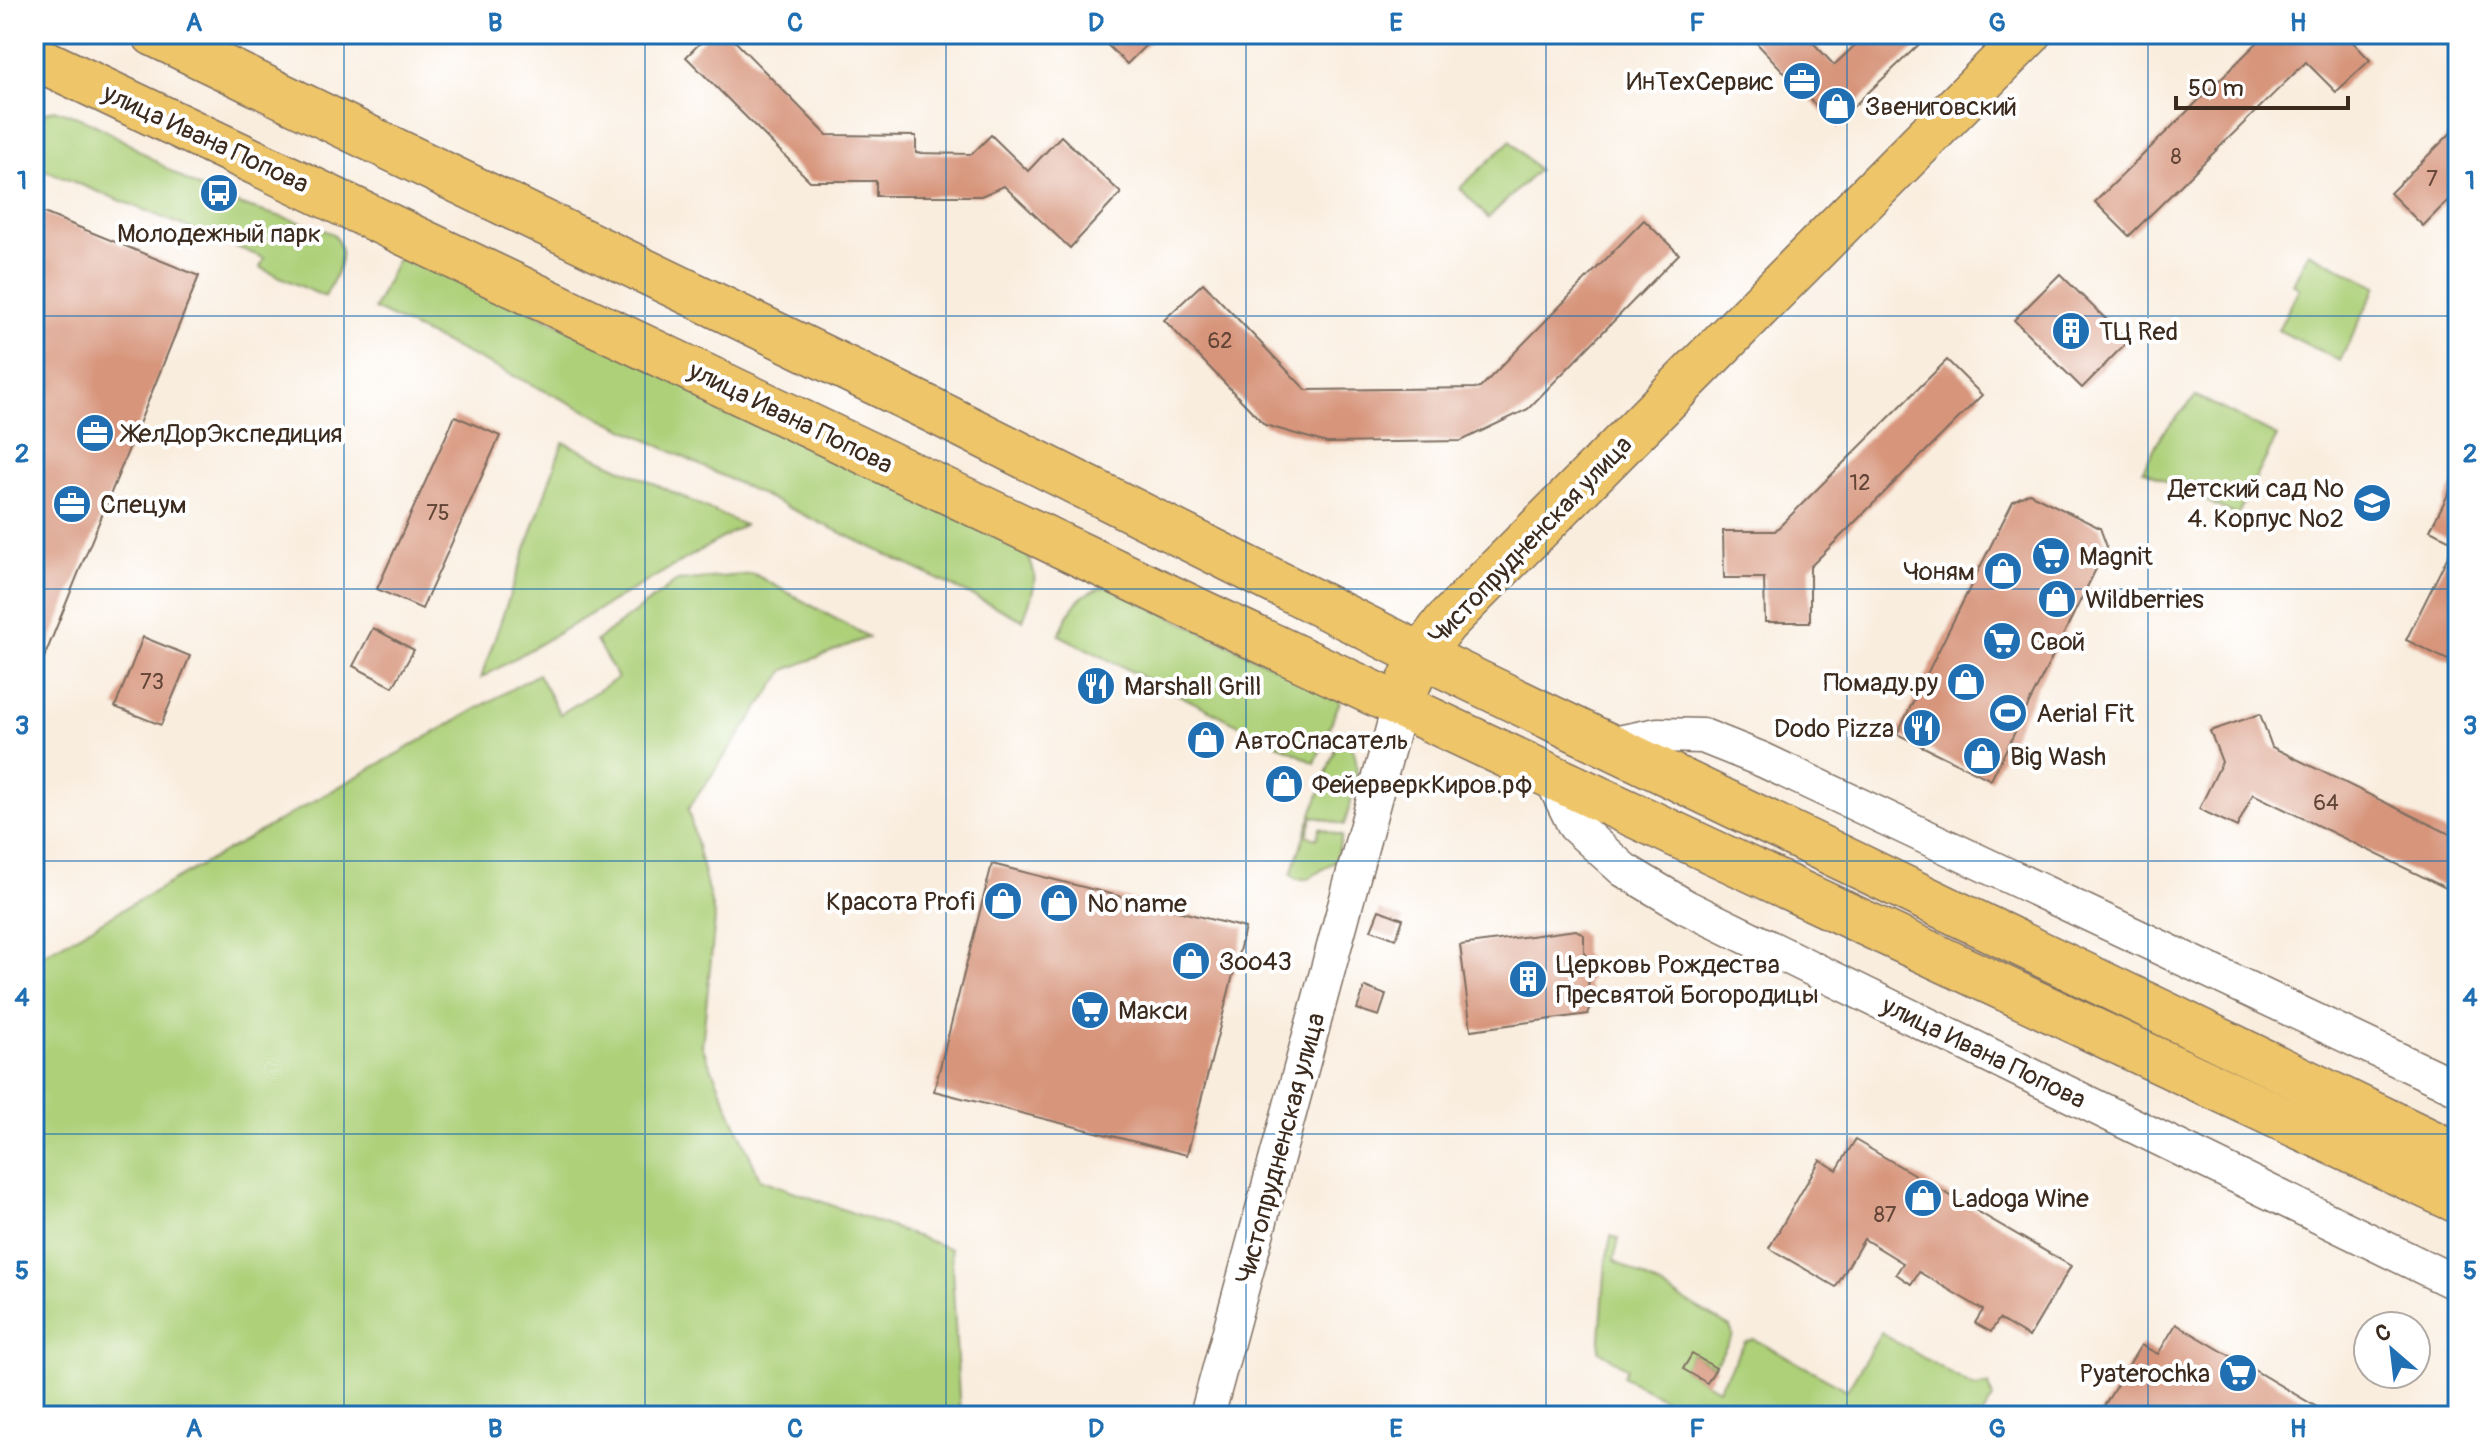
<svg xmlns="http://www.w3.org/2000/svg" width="2492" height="1450" font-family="Pangolin,sans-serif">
<rect width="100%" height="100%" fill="#fff"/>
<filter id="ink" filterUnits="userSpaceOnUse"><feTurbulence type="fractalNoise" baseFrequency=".0125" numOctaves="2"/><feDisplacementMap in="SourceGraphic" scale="16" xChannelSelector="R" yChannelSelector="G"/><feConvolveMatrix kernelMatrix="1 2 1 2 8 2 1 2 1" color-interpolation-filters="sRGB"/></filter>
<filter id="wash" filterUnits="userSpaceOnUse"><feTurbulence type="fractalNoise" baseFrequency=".006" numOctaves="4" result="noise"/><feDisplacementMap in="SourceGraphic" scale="32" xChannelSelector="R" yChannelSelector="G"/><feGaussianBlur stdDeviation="1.8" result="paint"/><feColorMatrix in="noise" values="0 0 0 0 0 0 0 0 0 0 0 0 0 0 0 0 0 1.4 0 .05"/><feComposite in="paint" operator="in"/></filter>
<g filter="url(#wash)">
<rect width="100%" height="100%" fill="#f9edde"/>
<g fill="#add079" stroke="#747d4c" stroke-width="2">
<path d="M55 110C111 124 150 162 200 188 242 211 290 215 333 234 351 255 335 275 325 297L260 268 264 258 34 166V125L46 112Z"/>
<polygon points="1510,141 1538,170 1488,218 1460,188"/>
<polygon points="2308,252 2377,286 2340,361 2278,330 2299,288 2293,284"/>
<path d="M408 253 1021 543C1041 576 1036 585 1023 620L374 309 396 262Z"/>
<polygon points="2196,396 2277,436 2237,516 2143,470 2161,435"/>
<polygon points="563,442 744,525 481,678"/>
<polygon points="754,574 869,637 785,670 688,809 715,919 702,1046 760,1179 951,1249 960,1416 34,1416 34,949 44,954 538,674 560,714 618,678 596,641 677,581"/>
<path d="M1108 586 1341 699 1315 763 1059 635C1071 608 1077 592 1108 586Z"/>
<path d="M1340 734C1370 754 1352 797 1344 825L1313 816 1307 835 1317 839 1320 828 1342 836 1335 861 1308 879H1296L1291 874Z"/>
<polygon points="1611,1236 1619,1239 1614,1260 1730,1327 1733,1335 1714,1366 1692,1354 1684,1369 1718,1389 1745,1342 1754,1339 1847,1390 1881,1333 1974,1387 1989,1385 1993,1398 1982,1416 1681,1416 1680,1408 1623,1376 1627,1368 1599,1351 1606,1262"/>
</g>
<g id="blocks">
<g fill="#d7957c">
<polygon points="709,34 728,34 827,135 916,136 916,153 972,154 991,135 1028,171 1061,136 1121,193 1070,248 1004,186 981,196 876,196 876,181 810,181 686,57"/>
<polygon points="1096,34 1157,34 1127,64"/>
<polygon points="1748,34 1805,34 1834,65 1867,34 1930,34 1834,125"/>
<polygon points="2266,34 2345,34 2370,60 2336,92 2306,62 2129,236 2095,202"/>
<polygon points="2458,126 2458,190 2423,226 2390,193"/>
<polygon points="34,209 199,276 35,680 34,680"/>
<polygon points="1644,220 1679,254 1528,409 1461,441 1327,443 1265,425 1164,320 1203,283 1306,390 1480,388"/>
<polygon points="2060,274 2128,341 2082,388 2014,320"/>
<polygon points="1947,360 1982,395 1810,567 1810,622 1765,622 1764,578 1724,578 1723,531 1775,531"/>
<polygon points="455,416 500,436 422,609 377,589"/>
<polygon points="2458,475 2458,665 2406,640 2455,542 2430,530"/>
<polygon points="2029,493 2100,528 2107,547 1991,780 1897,734 2013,501"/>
<polygon points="373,628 414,650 393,687 353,666"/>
<polygon points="143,637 190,656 161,725 115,707"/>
<polygon points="2260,714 2272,747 2458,838 2458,894 2253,794 2237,827 2199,809 2222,762 2210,731"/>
<polygon points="992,864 1245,928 1187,1155 934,1091"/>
<polygon points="1379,910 1403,919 1396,939 1371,930"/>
<polygon points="1576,930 1584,935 1584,953 1595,969 1588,984 1594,998 1588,1014 1471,1030 1460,945"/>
<polygon points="1365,987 1386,995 1379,1016 1357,1009"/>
<polygon points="1855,1140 2071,1266 2029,1337 1999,1319 1991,1332 1975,1323 1983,1310 1919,1272 1911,1284 1896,1274 1903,1263 1864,1239 1836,1287 1769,1248 1820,1160 1837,1170"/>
<polygon points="2176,1324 2332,1416 2098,1416 2141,1345 2158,1354"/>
<polygon points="1692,1354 1716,1368 1707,1383 1683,1369"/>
</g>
</g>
</g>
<g filter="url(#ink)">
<use href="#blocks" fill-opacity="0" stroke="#7e6e61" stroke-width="2"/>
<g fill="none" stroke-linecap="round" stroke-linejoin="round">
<defs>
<g id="minor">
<polyline points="1609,745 1658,735 1703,736 1763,760 2458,1088"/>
<polyline points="1549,773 1575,826 1624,870 1686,907 2458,1284"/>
<polyline points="1207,1416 1400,703"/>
</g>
<g id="major">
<polyline points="154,34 926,407 1421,655 2458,1155"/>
<polyline points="34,57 1241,631 2458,1201"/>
<polyline points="1410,681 1421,655 1445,623 2029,34"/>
</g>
</defs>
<use href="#minor" stroke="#7e6e61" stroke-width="37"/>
<use href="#major" stroke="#7e6e61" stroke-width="47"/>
<use href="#minor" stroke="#fff" stroke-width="34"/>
<use href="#major" stroke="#eec569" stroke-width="44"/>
</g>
</g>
<path fill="none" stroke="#1f6fb2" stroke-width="2" stroke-opacity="0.55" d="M344 34V1416M645 34V1416M946 34V1416M1246 34V1416M1546 34V1416M1847 34V1416M2148 34V1416M34 316H2458M34 589H2458M34 861H2458M34 1134H2458"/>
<defs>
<symbol id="office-disc" viewBox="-11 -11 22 22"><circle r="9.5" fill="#1f6fb2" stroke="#fff"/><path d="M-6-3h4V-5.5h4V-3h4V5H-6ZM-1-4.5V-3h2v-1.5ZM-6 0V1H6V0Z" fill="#fff"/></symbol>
<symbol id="shop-disc" viewBox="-11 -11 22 22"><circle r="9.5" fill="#1f6fb2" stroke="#fff"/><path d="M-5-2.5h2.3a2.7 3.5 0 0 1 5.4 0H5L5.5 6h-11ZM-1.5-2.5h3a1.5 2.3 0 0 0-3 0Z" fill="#fff"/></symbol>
<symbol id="bus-disc" viewBox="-11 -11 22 22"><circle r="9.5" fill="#1f6fb2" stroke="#fff"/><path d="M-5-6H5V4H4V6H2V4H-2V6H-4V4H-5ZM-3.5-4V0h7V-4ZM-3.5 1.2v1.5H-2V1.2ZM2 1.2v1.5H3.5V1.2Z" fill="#fff"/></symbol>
<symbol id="building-disc" viewBox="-11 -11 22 22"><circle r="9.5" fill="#1f6fb2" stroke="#fff"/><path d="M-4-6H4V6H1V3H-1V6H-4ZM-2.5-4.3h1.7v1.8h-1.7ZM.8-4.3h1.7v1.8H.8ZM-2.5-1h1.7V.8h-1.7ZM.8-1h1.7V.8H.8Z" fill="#fff"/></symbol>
<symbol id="school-disc" viewBox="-11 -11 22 22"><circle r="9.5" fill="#1f6fb2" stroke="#fff"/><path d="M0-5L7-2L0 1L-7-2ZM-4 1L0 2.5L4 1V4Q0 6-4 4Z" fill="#fff"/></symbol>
<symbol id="supermarket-disc" viewBox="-11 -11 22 22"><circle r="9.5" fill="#1f6fb2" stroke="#fff"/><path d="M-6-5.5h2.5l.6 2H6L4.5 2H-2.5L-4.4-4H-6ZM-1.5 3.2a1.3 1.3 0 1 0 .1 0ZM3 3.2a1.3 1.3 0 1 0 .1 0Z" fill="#fff"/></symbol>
<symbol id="restaurant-disc" viewBox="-11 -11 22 22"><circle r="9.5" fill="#1f6fb2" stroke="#fff"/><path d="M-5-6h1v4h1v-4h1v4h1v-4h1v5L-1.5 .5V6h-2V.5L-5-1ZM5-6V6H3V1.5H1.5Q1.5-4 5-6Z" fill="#fff"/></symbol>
<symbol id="stadium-disc" viewBox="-11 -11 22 22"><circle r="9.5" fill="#1f6fb2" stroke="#fff"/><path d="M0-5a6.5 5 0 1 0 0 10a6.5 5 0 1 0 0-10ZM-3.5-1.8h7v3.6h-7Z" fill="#fff"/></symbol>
</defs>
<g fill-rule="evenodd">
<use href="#office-disc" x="1780" y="59" width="44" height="44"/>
<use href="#shop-disc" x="1815" y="84" width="44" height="44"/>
<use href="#bus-disc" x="197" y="171" width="44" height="44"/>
<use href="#building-disc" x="2049" y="309" width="44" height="44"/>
<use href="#office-disc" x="73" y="411" width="44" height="44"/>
<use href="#school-disc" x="2350" y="481" width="44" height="44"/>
<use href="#office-disc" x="50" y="482" width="44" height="44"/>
<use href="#supermarket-disc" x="2029" y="534" width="44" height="44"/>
<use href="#shop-disc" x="1981" y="549" width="44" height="44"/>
<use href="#shop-disc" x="2035" y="577" width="44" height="44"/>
<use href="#supermarket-disc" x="1980" y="619" width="44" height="44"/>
<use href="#shop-disc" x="1944" y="660" width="44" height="44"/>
<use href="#restaurant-disc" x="1074" y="664" width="44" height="44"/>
<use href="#stadium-disc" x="1986" y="691" width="44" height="44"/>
<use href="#restaurant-disc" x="1900" y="706" width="44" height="44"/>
<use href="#shop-disc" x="1184" y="718" width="44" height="44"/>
<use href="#shop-disc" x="1960" y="734" width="44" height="44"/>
<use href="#shop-disc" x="1262" y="762" width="44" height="44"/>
<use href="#shop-disc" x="981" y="879" width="44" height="44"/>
<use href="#shop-disc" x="1037" y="881" width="44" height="44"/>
<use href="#shop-disc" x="1169" y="939" width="44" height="44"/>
<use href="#building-disc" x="1506" y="957" width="44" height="44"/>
<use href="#supermarket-disc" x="1068" y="988" width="44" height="44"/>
<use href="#shop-disc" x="1901" y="1176" width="44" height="44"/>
<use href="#supermarket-disc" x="2216" y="1351" width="44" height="44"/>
</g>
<g text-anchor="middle" stroke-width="8" stroke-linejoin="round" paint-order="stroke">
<g font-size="22" fill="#624536">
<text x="2176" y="164">8</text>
<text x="2432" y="186">7</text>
<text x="1220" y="348">62</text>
<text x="1860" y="490">12</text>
<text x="438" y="520">75</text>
<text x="152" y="689">73</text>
<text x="2326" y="810">64</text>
<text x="1885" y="1222">87</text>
</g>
<g font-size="26" fill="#3b2a1e" stroke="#fff" text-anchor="start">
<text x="1774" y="90" text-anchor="end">ИнТехСервис</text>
<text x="1865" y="115">Звениговский</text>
<text x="219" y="242" text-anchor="middle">Молодежный парк</text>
<text x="2099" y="340">ТЦ Red</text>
<text x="123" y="442">ЖелДорЭкспедиция</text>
<text x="2344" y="497" text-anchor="end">Детский сад №<tspan x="2344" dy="30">4. Корпус №2</tspan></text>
<text x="100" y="513">Спецум</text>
<text x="2079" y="565">Magnit</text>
<text x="1975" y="580" text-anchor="end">Чоням</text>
<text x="2085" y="608">Wildberries</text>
<text x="2030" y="650">Свой</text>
<text x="1938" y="691" text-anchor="end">Помаду.ру</text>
<text x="1124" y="695">Marshall Grill</text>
<text x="2036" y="722">Aerial Fit</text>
<text x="1894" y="737" text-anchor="end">Dodo Pizza</text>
<text x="1234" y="749">АвтоСпасатель</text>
<text x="2010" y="765">Big Wash</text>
<text x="1312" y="793">ФейерверкКиров.рф</text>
<text x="975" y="910" text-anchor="end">Красота Profi</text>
<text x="1087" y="912">No name</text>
<text x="1219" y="970">Зоо43</text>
<text x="1556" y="973">Церковь Рождества<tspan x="1556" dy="30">Пресвятой Богородицы</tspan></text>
<text x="1118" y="1019">Макси</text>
<text x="1951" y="1207">Ladoga Wine</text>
<text x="2210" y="1382" text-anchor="end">Pyaterochka</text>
</g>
<g font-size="26" fill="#3b2a1e" stroke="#fff">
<text transform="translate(206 138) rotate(25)" y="9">улица Ивана Попова</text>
<text transform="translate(791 417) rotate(26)" y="9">улица Ивана Попова</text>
<text transform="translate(1530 540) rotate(-46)" y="9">Чистопрудненская улица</text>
<text transform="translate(1984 1052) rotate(26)" y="9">улица Ивана Попова</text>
<text transform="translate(1280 1148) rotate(-75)" y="9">Чистопрудненская улица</text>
</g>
</g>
<rect width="2492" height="1450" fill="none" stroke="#fff" stroke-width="88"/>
<g transform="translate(2392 1350) rotate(332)"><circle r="38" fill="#ffffff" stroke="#b1aaa5" stroke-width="2"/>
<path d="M0-6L14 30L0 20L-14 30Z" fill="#1f6fb2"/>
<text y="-12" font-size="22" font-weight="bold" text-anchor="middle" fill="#3b2a1e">С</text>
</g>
<path d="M2176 96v12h172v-12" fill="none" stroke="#3b2a1e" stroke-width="4"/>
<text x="2188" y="96" font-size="24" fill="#3b2a1e" stroke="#ffffff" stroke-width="6" paint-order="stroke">50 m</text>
<rect x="44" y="44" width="2404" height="1362" fill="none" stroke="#1f6fb2" stroke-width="3"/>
<g font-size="26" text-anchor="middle" font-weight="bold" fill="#1f6fb2">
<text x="194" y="31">A</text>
<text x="495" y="31">B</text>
<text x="795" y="31">C</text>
<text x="1096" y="31">D</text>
<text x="1396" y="31">E</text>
<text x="1697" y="31">F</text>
<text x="1997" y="31">G</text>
<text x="2298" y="31">H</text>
<text x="22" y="189">1</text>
<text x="2470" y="189">1</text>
<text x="22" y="462">2</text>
<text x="2470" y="462">2</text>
<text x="22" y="734">3</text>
<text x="2470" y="734">3</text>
<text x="22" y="1006">4</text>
<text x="2470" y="1006">4</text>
<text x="22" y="1279">5</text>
<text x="2470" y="1279">5</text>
<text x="194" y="1437">A</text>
<text x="495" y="1437">B</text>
<text x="795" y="1437">C</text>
<text x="1096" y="1437">D</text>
<text x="1396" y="1437">E</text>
<text x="1697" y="1437">F</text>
<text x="1997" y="1437">G</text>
<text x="2298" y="1437">H</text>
</g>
</svg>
